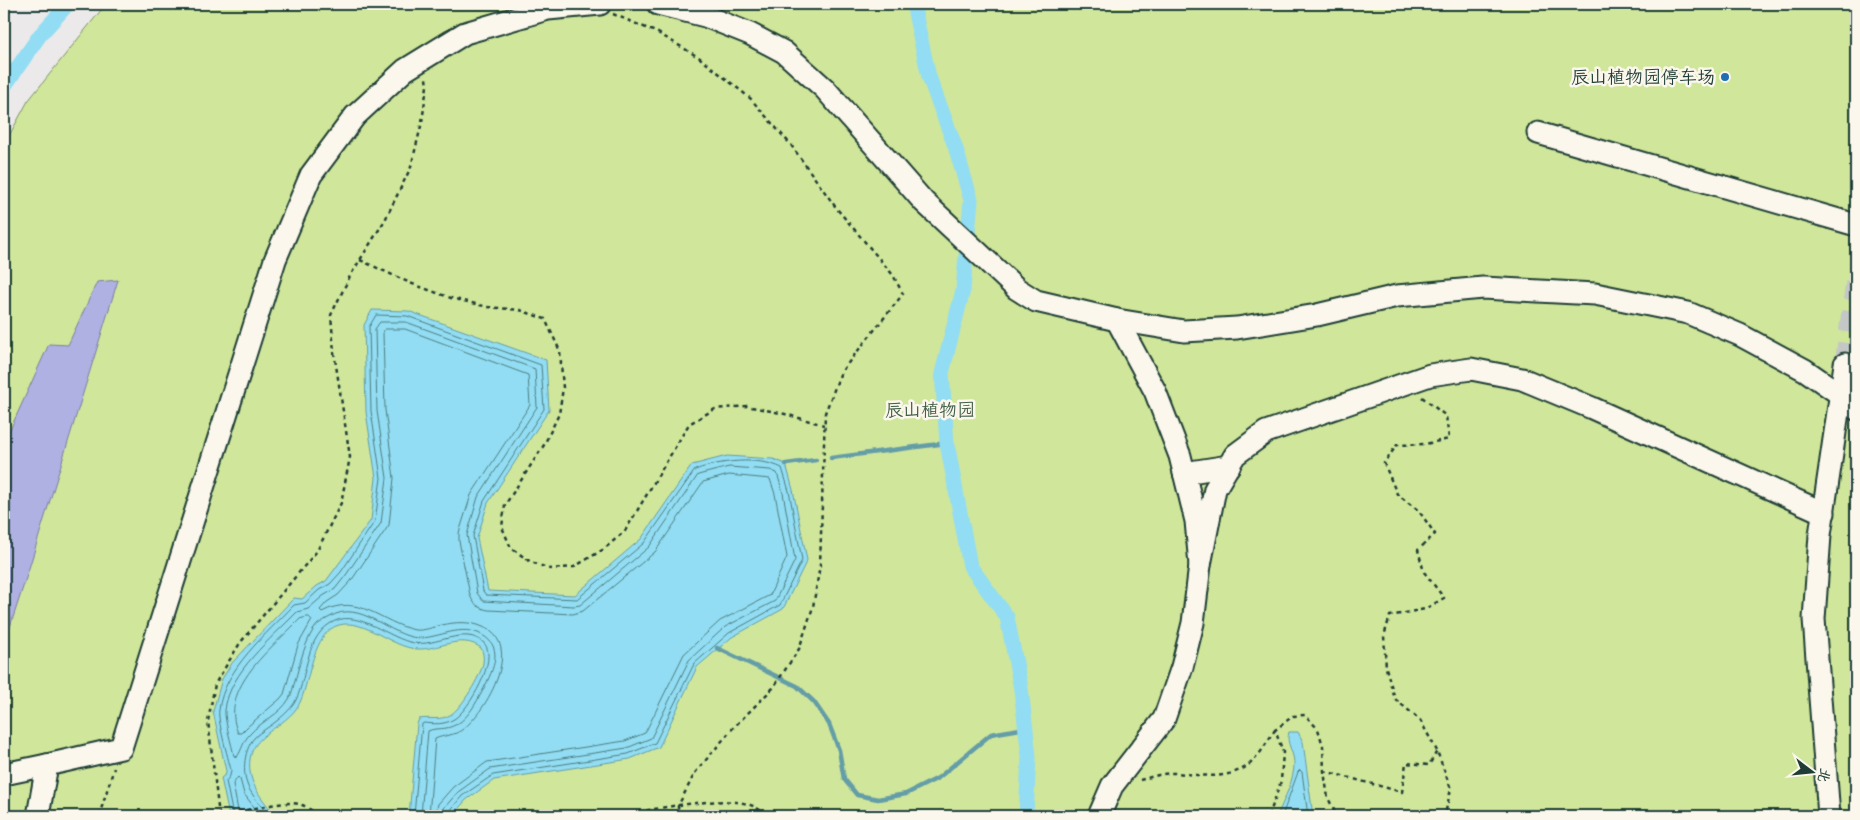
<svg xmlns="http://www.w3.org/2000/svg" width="1860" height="820" font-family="'Indie Flower','LXGW WenKai TC',sans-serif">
<rect width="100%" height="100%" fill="#ece9ea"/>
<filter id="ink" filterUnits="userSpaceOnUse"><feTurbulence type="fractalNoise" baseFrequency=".02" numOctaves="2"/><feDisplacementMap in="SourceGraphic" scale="10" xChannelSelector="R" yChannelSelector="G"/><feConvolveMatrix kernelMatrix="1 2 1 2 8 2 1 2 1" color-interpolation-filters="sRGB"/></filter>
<g filter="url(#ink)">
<polygon fill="#d0e69b" stroke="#789268" points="106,4 1856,4 1856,816 4,816 4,145 28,101"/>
<g fill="#92ddf3" stroke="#649da7">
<path d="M372 310 408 311 546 360 549 410 488 503 477 538 488 591 575 595 641 539 692 465 727 456 773 459 786 464 793 490 807 560 783 609 732 637 697 667 659 747 630 759 494 780 466 800 452 816H409L417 724 419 719C430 717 440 721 450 715 461 709 481 676 483 663 484 657 483 653 481 648 461 633 439 650 418 649 391 648 365 618 339 625 313 632 310 679 301 700 291 726 254 731 250 759 247 783 262 799 276 816H229L221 778 226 774V771L213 711 222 679 232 663 294 598 302 599 317 586 326 581 371 520 376 478 366 412 364 325Z"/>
<path d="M1289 732H1298L1303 742 1313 816H1277C1283 802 1295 778 1294 763 1294 752 1285 742 1289 732Z"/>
</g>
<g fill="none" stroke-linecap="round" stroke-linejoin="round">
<g stroke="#4d7d80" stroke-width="1">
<path d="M309 617 312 620 298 645 284 694 280 699 247 727 241 733H238C218 688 272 648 300 619Z"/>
<path d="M233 816 226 781 230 776 231 770C228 757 217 720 219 710 224 668 267 634 294 605L305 603 319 590 330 584 341 572 375 521 381 478 371 411 369 327 376 315 407 316 541 365 544 409 484 501 473 536 483 591 486 595 577 599 644 543 695 470C719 461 758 456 782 468L789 491 802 560 780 605 729 633 694 664 655 743 628 754 493 775 462 796 449 812 448 816"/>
<polyline points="239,816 233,784 238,777 240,779 244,794 261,816"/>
<path d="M269 816C263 808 256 801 251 792 241 778 243 751 254 738 261 731 271 726 278 720 285 714 292 708 296 700 308 675 305 634 335 621 359 610 390 639 414 643 435 647 465 625 484 643 499 659 469 710 454 719 444 725 435 724 424 723L422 724 414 816"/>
<path d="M421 816 428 731C437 727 445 731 457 724 468 718 476 703 482 692 491 674 506 648 482 635 461 623 440 638 419 638 390 637 360 598 330 617 326 619 321 622 317 625 306 637 299 666 295 681 293 687 292 694 289 699 280 715 261 721 250 734 243 741 242 750 237 757L234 756C232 745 224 720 225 710 229 672 272 638 297 612L308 609 323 596 335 589 346 575 381 523 387 478 377 411 375 329 380 322H406L535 369 537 407 478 497 467 535 477 593 483 601 574 606 580 605 649 547 698 475 729 467 770 470 777 473 783 493 795 560 775 601 725 627 689 660 651 738 627 748 490 769 458 792 444 808 442 816"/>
<path d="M429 816 435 739C443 735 455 736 463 729 486 712 525 644 483 627 470 621 455 622 442 625 433 627 424 631 415 630 381 623 359 592 322 612L320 610 327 602 338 595 351 581 389 525 394 478 385 410 383 332 385 329H405L528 375 530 405 471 495 459 533V541L470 595C473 604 479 608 488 610L573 614 583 611 655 552 703 482 729 475 770 479 775 494 787 557 770 595 720 621 684 654 645 733 625 741 487 762 453 787 438 804 435 816"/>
<polyline points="1282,816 1298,772 1300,770 1302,772 1308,816"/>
</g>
<g stroke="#649da7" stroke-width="4.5">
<polyline points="831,458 947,443"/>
<polyline points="786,464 816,460"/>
<polyline points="717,648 797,686 814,702 829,724 839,750 844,779 857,795 878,799 906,794 938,778 991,734 1026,728"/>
</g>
<g stroke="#92ddf3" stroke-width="15">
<polyline points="913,4 929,77 955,146 971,200 963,290 942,373 947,443 970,566 1007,617 1021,689 1029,756 1026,816"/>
<polyline points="4,87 40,35 68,4"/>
</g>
</g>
<polygon fill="#b0b1e3" stroke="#7b7c9f" points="118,280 26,578 4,645 4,443 49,344 68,345 97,282"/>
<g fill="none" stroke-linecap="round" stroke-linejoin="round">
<polyline stroke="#c3c7c6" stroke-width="21" stroke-dasharray="21 11" stroke-linecap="butt" points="1845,364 1856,282"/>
<defs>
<g id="minor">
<polyline points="658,4 705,16 750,34 784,52 825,89 924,202 1017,289 1036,301 1117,320 1184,331 1237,328 1317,315 1397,296 1483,288 1595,294 1688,313 1740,335 1805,370 1841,395 1856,409"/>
<polyline points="1538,133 1856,225"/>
<polyline points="1184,473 1229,466"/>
<polyline points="1200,565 1215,489 1235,455 1266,432 1430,375 1471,369 1522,379 1592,408 1824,513"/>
<polyline points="4,774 47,765"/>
<polyline points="38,816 47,765 121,748 275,260 311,175 355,116 405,70 465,33 548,9 600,4"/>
<polyline points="1099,816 1112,786 1164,719 1182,667 1193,623 1200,565 1196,521 1180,456 1155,391 1117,320"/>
<polyline points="1829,816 1814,619 1820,535 1845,364"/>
</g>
</defs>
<use href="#minor" stroke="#1f3d34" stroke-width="25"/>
<g stroke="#1f3d34" stroke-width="2.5" stroke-dasharray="4 4" stroke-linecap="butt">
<polyline points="613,14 658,33 700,58 750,98 791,145 837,209 893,275 903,294 841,372 825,413 820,565 813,607 799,649 773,688 733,728 695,773 678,806 678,816"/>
<polyline points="360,260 410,283 451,298 488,307 520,310 545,319 560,351 563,388 559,414 544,445 505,505 502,527 511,548 531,562 550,569 574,567 604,549 625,531 689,424 715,409 747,406 785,414 824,425"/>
<polyline points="1422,397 1446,416 1449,439 1425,444 1397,445 1384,463 1397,494 1419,511 1435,534 1418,550 1424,572 1444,598 1425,609 1390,616 1384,636 1386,668 1395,699 1420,720 1437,751"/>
<polyline points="1324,771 1402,792 1406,763 1429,765 1437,751 1451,789 1446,810 1447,816"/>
<path d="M1140 780C1151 777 1163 773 1174 773 1196 774 1219 780 1240 770 1256 764 1266 743 1275 730"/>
<polyline points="99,816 114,768"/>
<polyline points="219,816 208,721 215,684 240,643 317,551 341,503 350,457 334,352 331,315 350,276 385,220 411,167 422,122 427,86 426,78"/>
<path d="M223 816C240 812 288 798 302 805 308 807 314 813 319 816"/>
<path d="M615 816C647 811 724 793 753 806 759 809 764 813 770 816"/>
<polyline points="1269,816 1281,781 1283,752 1275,730 1293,716 1305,715 1318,729 1323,746 1324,771 1328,798 1337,816"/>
</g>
<use href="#minor" stroke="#fbf7ec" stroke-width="21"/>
</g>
</g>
<circle fill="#1f6fb2" stroke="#fbf7ec" stroke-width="2" cx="1725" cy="77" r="5"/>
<g text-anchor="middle" stroke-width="5" stroke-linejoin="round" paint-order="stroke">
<g font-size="18" fill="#1f3d34" stroke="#fbf7ec" text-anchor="end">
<text x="1715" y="83">辰山植物园停车场</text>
</g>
<g font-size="18" fill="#425f49" stroke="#fbf7ec">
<text x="930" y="416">辰山植物园</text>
</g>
</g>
<rect width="1860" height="820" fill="none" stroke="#fbf7ec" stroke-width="20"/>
<rect x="10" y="10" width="1840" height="800" fill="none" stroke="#1f3d34" stroke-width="2" filter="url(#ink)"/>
<g transform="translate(1812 772) rotate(106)" stroke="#fbf7ec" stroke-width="4" paint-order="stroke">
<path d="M0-4L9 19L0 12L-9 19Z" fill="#1f3d34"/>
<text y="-8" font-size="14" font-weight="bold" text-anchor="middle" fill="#1f3d34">北</text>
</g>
</svg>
